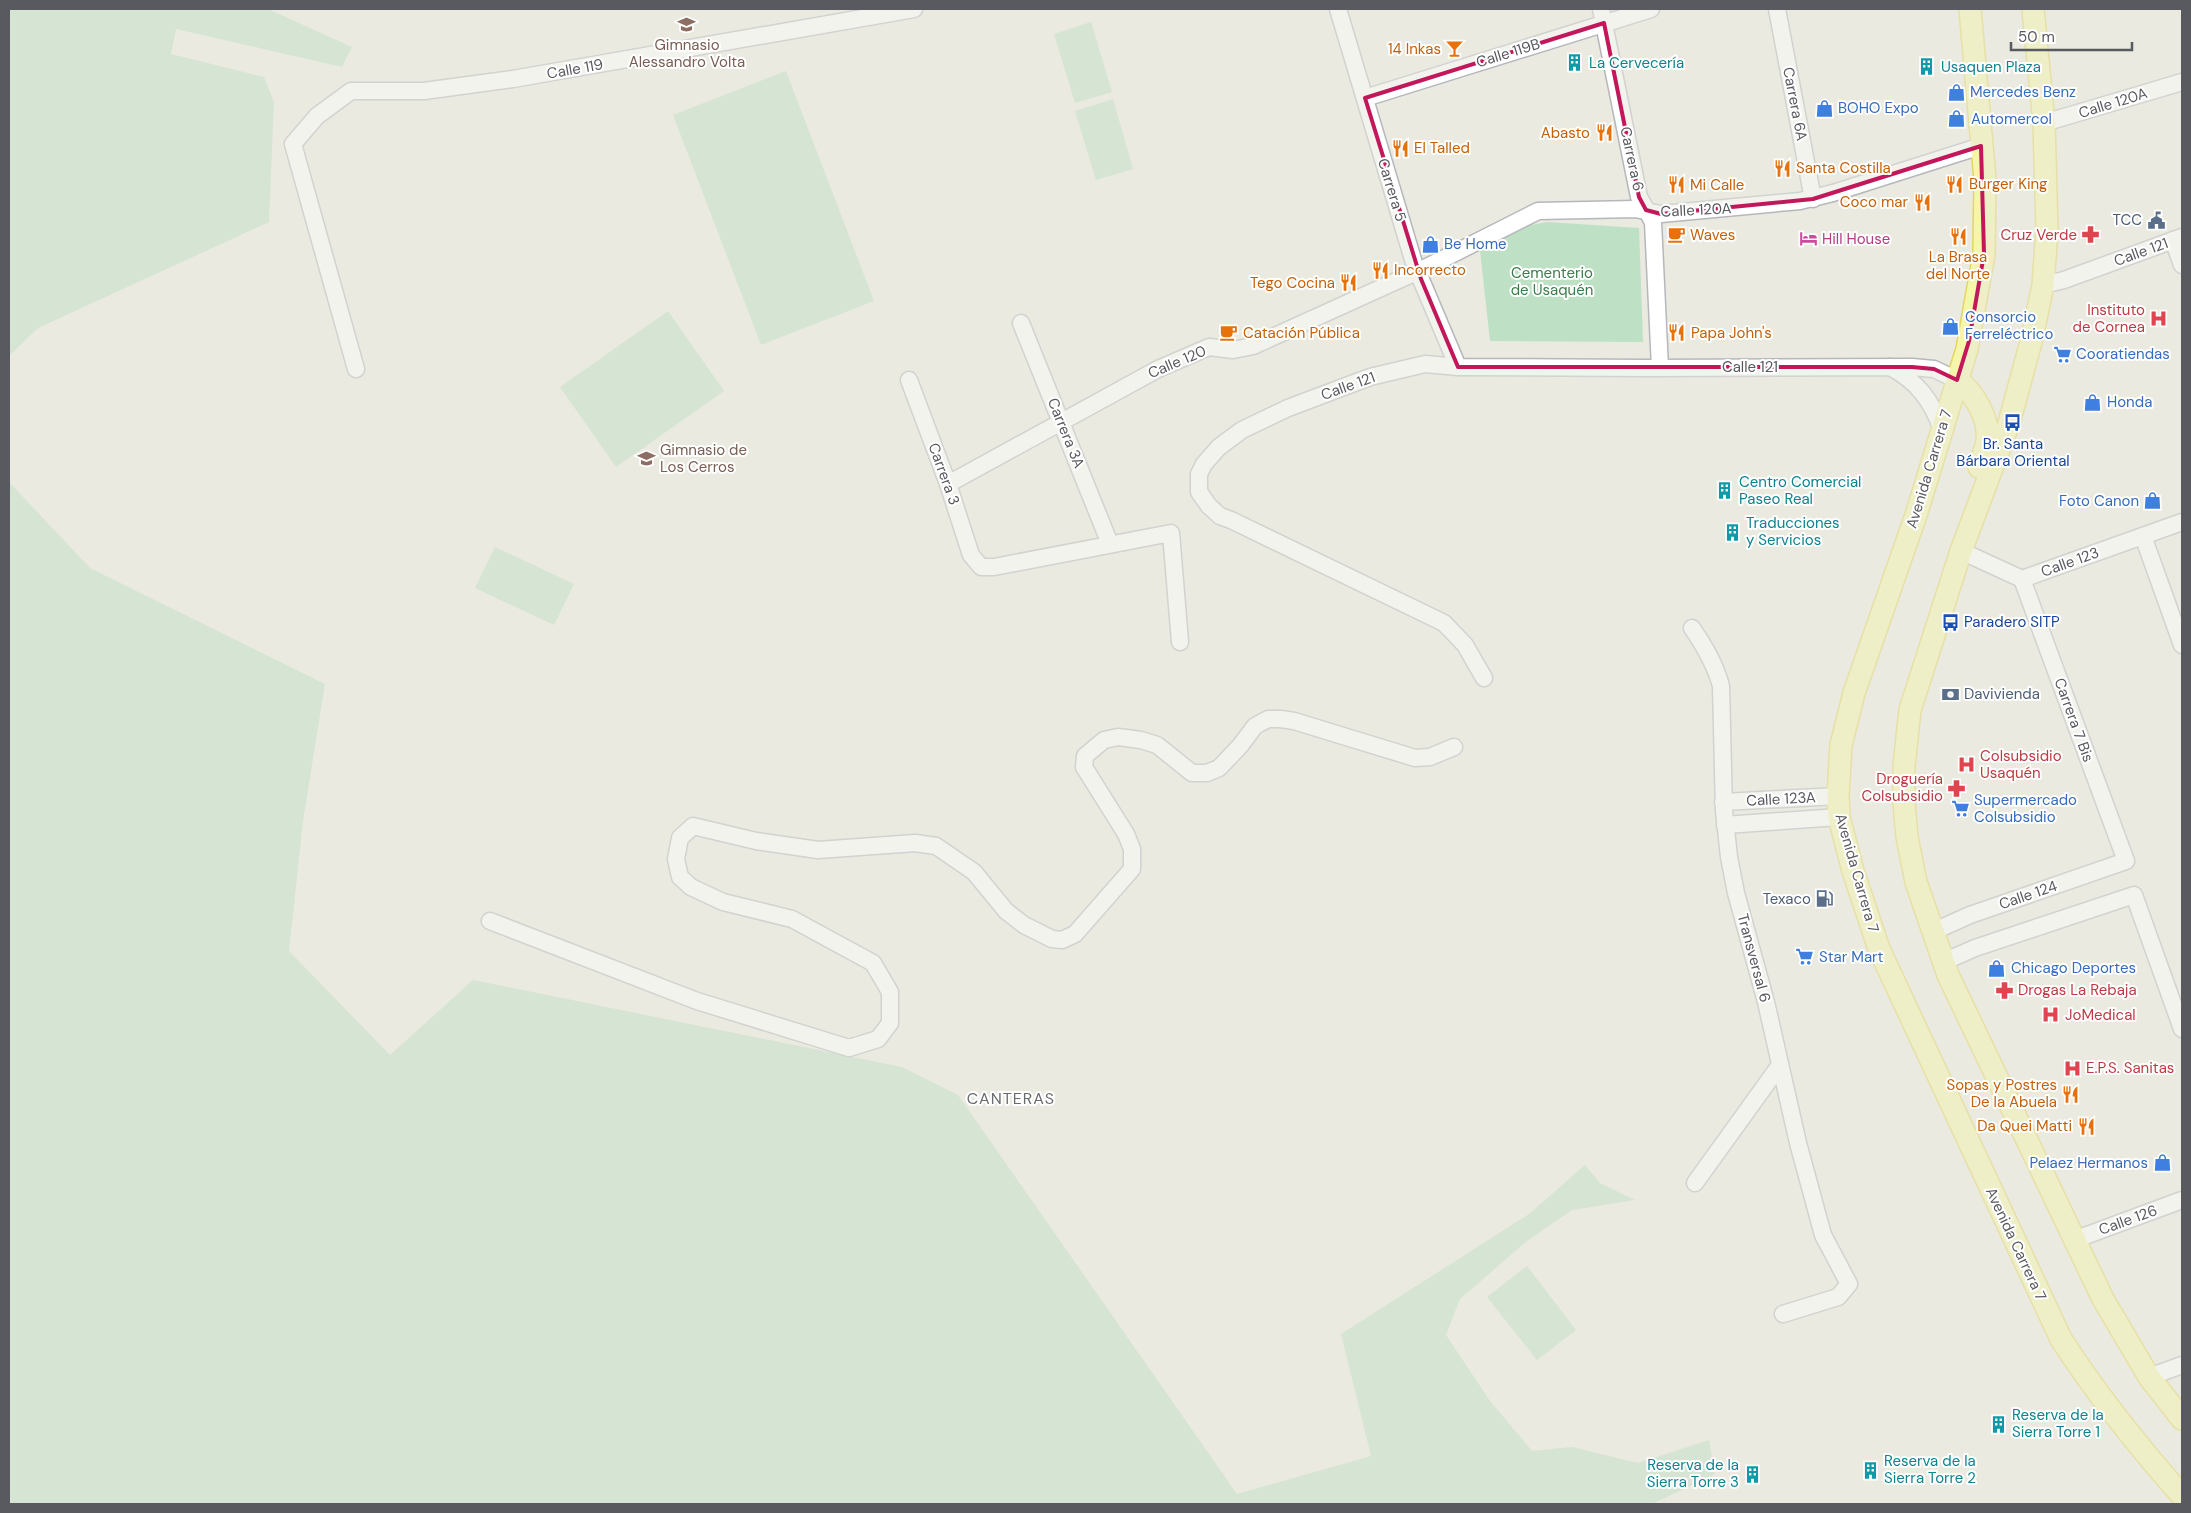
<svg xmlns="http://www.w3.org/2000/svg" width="2191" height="1513" font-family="'DM Sans',sans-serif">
<rect width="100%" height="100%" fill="#eaeae0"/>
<g fill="#bee0c4">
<polygon points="9,9 268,9 352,47 342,67 176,29 171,54 264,77 274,102 269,222 38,328 9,356"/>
<polygon points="1091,22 1112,92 1075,103 1054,34"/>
<polygon points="786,71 874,301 761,345 673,115"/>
<polygon points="1113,99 1133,169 1096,180 1075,111"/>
<polygon points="1547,222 1639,228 1643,342 1490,341 1480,250 1531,225"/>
<polygon points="668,311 724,391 616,467 560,387"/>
<polygon points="9,482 90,568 325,684 303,821 289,951 390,1055 473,980 902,1067 958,1095 1237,1494 1371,1456 1341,1334 1529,1214 1585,1165 1600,1183 1635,1200 1572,1210 1527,1241 1460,1299 1446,1335 1490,1401 1532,1451 1572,1447 1638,1463 1709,1440 1715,1474 1652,1504 9,1504"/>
<polygon points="495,547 574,584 554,625 475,588"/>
<polygon points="1527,1266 1576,1330 1537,1360 1487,1297"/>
</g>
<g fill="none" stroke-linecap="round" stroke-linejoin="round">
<defs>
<g id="minor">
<polyline points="1338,9 1414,263 1458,367"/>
<polyline points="1601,9 1639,197 1653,222 1660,368"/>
<polyline points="1777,9 1813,199"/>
<polyline points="1365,98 1651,9"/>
<polyline points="2044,123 2182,82"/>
<polyline points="2173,240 2182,265"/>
<polyline points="2043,285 2064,280 2182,237"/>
<polyline points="1021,323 1110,544"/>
<path d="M1890 367C1917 381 1932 401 1942 430"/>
<polyline points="356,369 293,144 317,116 351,91 424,91 513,79 914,9"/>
<polyline points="909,380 948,484 971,555 981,567 994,567 1171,533 1180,642"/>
<polyline points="948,484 1158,369 1209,347 1233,350 1253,346 1425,268 1538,211 1635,209 1661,214 1800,201 1833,193 1981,146"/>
<polyline points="2143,536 2182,645"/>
<polyline points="1961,551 2022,579 2182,522"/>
<path d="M1692 628C1705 647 1715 664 1721 686L1724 811 1729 857 1736 893 1766 1002 1798 1143 1823 1235 1849 1284 1838 1297 1783 1314"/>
<polyline points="1484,678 1465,645 1444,623 1231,520 1220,516 1209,506 1199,492 1199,474 1204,464 1219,447 1242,430 1288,408 1370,377 1425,364 1458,367 1647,368 1912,367 1934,369 1957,380"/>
<polyline points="1723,802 1838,796"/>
<polyline points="1725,825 1839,817"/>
<polyline points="490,921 697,1001 849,1048 878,1039 890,1023 890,992 873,963 792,919 723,902 691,887 680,877 676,859 680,838 693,826 756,841 818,850 915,843 936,846 974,872 1006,911 1024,925 1052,939 1062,940 1075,934 1132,869 1132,849 1126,834 1084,767 1085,756 1104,740 1118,737 1141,740 1157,745 1192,773 1207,773 1219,768 1240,746 1255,726 1268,719 1281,719 1294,721 1415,758 1430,757 1454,747"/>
<polyline points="1932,932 1970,915 2126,861 2022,579"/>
<polyline points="1943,962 1975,948 2134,895 2182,1029"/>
<polyline points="1695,1183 1780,1065"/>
<polyline points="2074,1240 2182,1200"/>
<polyline points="2149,1377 2182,1365"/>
</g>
<g id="major">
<path d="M1970 9 1985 180 1984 254 1967 349 1916 515 1854 693 1841 745 1838 796 1839 817 1853 871 1879 949 2061 1339C2097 1395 2138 1446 2182 1496"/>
<polyline points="2033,9 2044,123 2047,230 2043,285 2031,342 2009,423 1961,551 1910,710 1904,766 1904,803 1907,837 1916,882 1948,975 2103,1299 2149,1377 2182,1419"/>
<path d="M1957 380C1974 392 1990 419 1987 441 1986 449 1981 459 1979 467"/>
</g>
</defs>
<use href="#minor" stroke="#b6b7bc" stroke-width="19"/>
<use href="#major" stroke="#e3d661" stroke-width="24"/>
<use href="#minor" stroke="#fff" stroke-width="16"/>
<use href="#major" stroke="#f5f6a9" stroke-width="21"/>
</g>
<path d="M0 0H2191V1513H0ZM1604 23 1639 197 1646 210 1661 214 1813 199 1981 146 1984 254 1969 341 1957 380 1934 369 1912 367H1458L1421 279 1365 98Z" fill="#eaeae0" fill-opacity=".55" fill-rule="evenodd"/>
<path fill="none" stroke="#c2185b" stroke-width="4" stroke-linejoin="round" d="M1604 23 1639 197 1646 210 1661 214 1813 199 1981 146 1984 254 1969 341 1957 380 1934 369 1912 367H1458L1421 279 1365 98Z"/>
<defs>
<symbol id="school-bare" viewBox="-9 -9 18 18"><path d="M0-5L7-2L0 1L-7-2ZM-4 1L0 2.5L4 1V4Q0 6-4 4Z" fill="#8d6e63" stroke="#fff" stroke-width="2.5" paint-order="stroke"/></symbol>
<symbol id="bar-bare" viewBox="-9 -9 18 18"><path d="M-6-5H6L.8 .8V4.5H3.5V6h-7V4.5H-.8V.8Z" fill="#e8710a" stroke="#fff" stroke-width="2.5" paint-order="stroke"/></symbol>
<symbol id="building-bare" viewBox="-9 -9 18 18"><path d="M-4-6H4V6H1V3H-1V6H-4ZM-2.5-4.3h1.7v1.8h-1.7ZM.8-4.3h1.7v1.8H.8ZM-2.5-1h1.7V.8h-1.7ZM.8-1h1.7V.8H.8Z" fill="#0f9aa8" stroke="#fff" stroke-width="2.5" paint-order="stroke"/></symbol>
<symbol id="shop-bare" viewBox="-9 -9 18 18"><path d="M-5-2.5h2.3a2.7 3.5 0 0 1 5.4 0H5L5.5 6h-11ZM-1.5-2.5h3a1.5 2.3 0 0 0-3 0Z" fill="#3f7fe0" stroke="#fff" stroke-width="2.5" paint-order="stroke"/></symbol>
<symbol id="restaurant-bare" viewBox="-9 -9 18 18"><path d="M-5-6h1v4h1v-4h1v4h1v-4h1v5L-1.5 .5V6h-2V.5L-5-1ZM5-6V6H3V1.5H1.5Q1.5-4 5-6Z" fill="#e8710a" stroke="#fff" stroke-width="2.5" paint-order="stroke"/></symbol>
<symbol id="civic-bare" viewBox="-9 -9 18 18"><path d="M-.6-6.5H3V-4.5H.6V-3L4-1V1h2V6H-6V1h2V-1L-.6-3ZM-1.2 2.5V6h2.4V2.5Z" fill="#5c6f8a" stroke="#fff" stroke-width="2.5" paint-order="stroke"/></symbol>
<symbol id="cafe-bare" viewBox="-9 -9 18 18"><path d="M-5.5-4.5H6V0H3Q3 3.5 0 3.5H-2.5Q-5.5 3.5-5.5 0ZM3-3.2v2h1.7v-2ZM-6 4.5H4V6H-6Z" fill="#e8710a" stroke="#fff" stroke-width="2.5" paint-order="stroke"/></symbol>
<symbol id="pharmacy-bare" viewBox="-9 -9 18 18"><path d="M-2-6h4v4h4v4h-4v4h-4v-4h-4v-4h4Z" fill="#e0444e" stroke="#fff" stroke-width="2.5" paint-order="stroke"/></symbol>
<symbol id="hotel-bare" viewBox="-9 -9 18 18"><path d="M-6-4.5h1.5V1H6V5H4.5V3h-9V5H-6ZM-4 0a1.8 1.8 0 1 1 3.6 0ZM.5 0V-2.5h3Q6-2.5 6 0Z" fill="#d1479c" stroke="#fff" stroke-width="2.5" paint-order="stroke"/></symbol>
<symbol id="hospital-bare" viewBox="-9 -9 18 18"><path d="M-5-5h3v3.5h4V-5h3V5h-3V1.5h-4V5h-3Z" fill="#e0444e" stroke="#fff" stroke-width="2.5" paint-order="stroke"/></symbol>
<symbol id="supermarket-bare" viewBox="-9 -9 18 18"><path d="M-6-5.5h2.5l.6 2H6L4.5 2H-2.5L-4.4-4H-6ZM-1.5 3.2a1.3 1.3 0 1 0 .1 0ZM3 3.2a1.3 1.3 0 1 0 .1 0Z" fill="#3f7fe0" stroke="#fff" stroke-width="2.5" paint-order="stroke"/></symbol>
<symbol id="bus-bare" viewBox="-9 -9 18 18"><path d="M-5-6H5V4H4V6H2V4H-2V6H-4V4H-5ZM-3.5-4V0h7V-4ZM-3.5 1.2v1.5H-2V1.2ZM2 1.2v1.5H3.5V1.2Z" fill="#1a4fb4" stroke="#fff" stroke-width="2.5" paint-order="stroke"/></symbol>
<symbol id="bank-bare" viewBox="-9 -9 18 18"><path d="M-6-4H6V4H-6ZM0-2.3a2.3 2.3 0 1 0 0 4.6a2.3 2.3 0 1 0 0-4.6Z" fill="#5c6f8a" stroke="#fff" stroke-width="2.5" paint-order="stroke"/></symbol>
<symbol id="fuel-bare" viewBox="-9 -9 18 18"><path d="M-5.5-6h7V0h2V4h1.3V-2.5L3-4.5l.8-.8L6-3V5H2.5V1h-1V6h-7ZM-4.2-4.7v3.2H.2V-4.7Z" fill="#5c6f8a" stroke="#fff" stroke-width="2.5" paint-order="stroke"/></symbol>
</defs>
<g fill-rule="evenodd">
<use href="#school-bare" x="674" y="12" width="25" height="25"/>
<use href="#bar-bare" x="1442" y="36" width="25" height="25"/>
<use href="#building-bare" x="1562" y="50" width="25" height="25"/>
<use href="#building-bare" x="1914" y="54" width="25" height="25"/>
<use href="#shop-bare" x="1944" y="80" width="25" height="25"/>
<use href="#shop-bare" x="1812" y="96" width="25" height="25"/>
<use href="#shop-bare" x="1944" y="106" width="25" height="25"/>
<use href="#restaurant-bare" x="1592" y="120" width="25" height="25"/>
<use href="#restaurant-bare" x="1388" y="136" width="25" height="25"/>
<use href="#restaurant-bare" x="1770" y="156" width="25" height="25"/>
<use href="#restaurant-bare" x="1942" y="172" width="25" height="25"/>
<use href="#restaurant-bare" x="1664" y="172" width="25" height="25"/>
<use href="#restaurant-bare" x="1910" y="190" width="25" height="25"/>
<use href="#civic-bare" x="2144" y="208" width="25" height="25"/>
<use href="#cafe-bare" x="1664" y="222" width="25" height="25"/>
<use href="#pharmacy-bare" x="2078" y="222" width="25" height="25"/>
<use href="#restaurant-bare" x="1946" y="224" width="25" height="25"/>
<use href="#hotel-bare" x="1796" y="226" width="25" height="25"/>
<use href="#shop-bare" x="1418" y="232" width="25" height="25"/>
<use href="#restaurant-bare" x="1368" y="258" width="25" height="25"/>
<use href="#restaurant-bare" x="1336" y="270" width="25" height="25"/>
<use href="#hospital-bare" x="2146" y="306" width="25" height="25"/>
<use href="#shop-bare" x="1938" y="314" width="25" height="25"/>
<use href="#cafe-bare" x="1216" y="320" width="25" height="25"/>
<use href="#restaurant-bare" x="1664" y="320" width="25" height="25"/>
<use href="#supermarket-bare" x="2050" y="342" width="25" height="25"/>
<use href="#shop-bare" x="2080" y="390" width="25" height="25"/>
<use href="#bus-bare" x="2000" y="410" width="25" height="25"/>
<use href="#school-bare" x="634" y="446" width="25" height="25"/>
<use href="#building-bare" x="1712" y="478" width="25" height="25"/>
<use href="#shop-bare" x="2140" y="488" width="25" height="25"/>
<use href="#building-bare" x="1720" y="520" width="25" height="25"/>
<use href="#bus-bare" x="1938" y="610" width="25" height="25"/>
<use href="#bank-bare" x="1938" y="682" width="25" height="25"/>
<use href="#hospital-bare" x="1954" y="752" width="25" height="25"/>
<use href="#pharmacy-bare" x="1944" y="776" width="25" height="25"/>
<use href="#supermarket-bare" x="1948" y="796" width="25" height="25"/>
<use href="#fuel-bare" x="1812" y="886" width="25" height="25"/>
<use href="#supermarket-bare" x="1792" y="944" width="25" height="25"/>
<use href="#shop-bare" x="1984" y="956" width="25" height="25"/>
<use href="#pharmacy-bare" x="1992" y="978" width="25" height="25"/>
<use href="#hospital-bare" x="2038" y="1002" width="25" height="25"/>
<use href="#hospital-bare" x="2060" y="1056" width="25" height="25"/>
<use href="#restaurant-bare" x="2058" y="1082" width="25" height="25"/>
<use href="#restaurant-bare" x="2074" y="1114" width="25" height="25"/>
<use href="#shop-bare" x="2150" y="1150" width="25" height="25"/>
<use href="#building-bare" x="1986" y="1412" width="25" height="25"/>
<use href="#building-bare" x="1858" y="1458" width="25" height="25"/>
<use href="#building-bare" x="1740" y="1462" width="25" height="25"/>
</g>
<g text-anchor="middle" stroke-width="4" stroke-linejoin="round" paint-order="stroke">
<g font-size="15" fill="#785e54" stroke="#fff">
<text x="687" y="50">Gimnasio<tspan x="687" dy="17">Alessandro Volta</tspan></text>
<text x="660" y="455" text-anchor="start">Gimnasio de<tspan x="660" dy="17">Los Cerros</tspan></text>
</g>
<g font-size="15" fill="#c56008" stroke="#fff" text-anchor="start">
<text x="1441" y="54" text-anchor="end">14 Inkas</text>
<text x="1590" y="138" text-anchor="end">Abasto</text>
<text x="1414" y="153">El Talled</text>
<text x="1796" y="173">Santa Costilla</text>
<text x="1969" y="189">Burger King</text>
<text x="1690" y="190">Mi Calle</text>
<text x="1908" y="207" text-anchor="end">Coco mar</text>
<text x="1690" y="240">Waves</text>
<text x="1958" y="262" text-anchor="middle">La Brasa<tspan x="1958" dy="17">del Norte</tspan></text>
<text x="1394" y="275">Incorrecto</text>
<text x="1335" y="288" text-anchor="end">Tego Cocina</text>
<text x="1243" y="338">Catación Pública</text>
<text x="1691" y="338">Papa John's</text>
<text x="2057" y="1090" text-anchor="end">Sopas y Postres<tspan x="2057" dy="17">De la Abuela</tspan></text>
<text x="2072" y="1131" text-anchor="end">Da Quei Matti</text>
</g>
<g font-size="15" fill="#595a60" stroke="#fff">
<text transform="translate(1508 53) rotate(-17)" y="5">Calle 119B</text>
<text transform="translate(575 69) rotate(-10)" y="5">Calle 119</text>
<text transform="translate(2113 103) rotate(-17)" y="5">Calle 120A</text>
<text transform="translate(1795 104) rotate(79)" y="5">Carrera 6A</text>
<text transform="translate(1632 159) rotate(78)" y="5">Carrera 6</text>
<text transform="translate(1392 190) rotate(73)" y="5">Carrera 5</text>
<text transform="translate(1696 210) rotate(-3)" y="5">Calle 120A</text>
<text transform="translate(2141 252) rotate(-20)" y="5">Calle 121</text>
<text transform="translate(1177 362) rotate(-23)" y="5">Calle 120</text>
<text x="1750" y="372">Calle 121</text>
<text transform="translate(1348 386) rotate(-20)" y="5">Calle 121</text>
<text transform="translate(1066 433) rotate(68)" y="5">Carrera 3A</text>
<text transform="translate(1929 469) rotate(-73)" y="5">Avenida Carrera 7</text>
<text transform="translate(944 474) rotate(70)" y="5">Carrera 3</text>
<text transform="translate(2070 562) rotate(-20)" y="5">Calle 123</text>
<text transform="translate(2074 720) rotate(70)" y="5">Carrera 7 Bis</text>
<text transform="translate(1781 799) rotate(-3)" y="5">Calle 123A</text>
<text transform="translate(1857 873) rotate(74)" y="5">Avenida Carrera 7</text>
<text transform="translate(2028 895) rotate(-19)" y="5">Calle 124</text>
<text transform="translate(1754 958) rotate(75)" y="5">Transversal 6</text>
<text transform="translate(2128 1220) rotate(-20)" y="5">Calle 126</text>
<text transform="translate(2016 1244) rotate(65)" y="5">Avenida Carrera 7</text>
</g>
<g font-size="15" fill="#0d838f" stroke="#fff" text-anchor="start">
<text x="1589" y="68">La Cervecería</text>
<text x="1941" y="72">Usaquen Plaza</text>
<text x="1739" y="487">Centro Comercial<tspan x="1739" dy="17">Paseo Real</tspan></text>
<text x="1746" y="528">Traducciones<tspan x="1746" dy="17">y Servicios</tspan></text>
<text x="2012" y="1420">Reserva de la<tspan x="2012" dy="17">Sierra Torre 1</tspan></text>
<text x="1884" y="1466">Reserva de la<tspan x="1884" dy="17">Sierra Torre 2</tspan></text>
<text x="1739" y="1470" text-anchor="end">Reserva de la<tspan x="1739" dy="17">Sierra Torre 3</tspan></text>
</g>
<g font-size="15" fill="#366cbe" stroke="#fff" text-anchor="start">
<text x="1970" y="97">Mercedes Benz</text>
<text x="1838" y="113">BOHO Expo</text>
<text x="1971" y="124">Automercol</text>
<text x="1444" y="249">Be Home</text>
<text x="1965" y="322">Consorcio<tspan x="1965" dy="17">Ferreléctrico</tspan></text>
<text x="2076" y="359">Cooratiendas</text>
<text x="2107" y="407">Honda</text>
<text x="2139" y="506" text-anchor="end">Foto Canon</text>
<text x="1974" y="805">Supermercado<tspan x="1974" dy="17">Colsubsidio</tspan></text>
<text x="1819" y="962">Star Mart</text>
<text x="2011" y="973">Chicago Deportes</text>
<text x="2148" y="1168" text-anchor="end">Pelaez Hermanos</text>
</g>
<g font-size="15" fill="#4e5e75" stroke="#fff" text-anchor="end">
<text x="2142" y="225">TCC</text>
<text x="1964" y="699" text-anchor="start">Davivienda</text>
<text x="1811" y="904">Texaco</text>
</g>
<g font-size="15" fill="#be3a42" stroke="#fff" text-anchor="start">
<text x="2077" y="240" text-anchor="end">Cruz Verde</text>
<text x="2145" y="315" text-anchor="end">Instituto<tspan x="2145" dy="17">de Cornea</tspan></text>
<text x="1980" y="761">Colsubsidio<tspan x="1980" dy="17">Usaquén</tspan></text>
<text x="1943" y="784" text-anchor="end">Droguería<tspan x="1943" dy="17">Colsubsidio</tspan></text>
<text x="2018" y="995">Drogas La Rebaja</text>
<text x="2065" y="1020">JoMedical</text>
<text x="2086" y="1073">E.P.S. Sanitas</text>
</g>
<g font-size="15" fill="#b23c85" stroke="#fff" text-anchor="start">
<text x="1822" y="244">Hill House</text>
</g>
<g font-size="15" fill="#3b7c4a" stroke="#fff">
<text x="1552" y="278">Cementerio<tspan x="1552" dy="17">de Usaquén</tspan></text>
</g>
<g font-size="15" fill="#164399" stroke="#fff">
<text x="2013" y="449">Br. Santa<tspan x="2013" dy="17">Bárbara Oriental</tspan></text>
<text x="1964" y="627" text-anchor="start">Paradero SITP</text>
</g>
<g font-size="16" letter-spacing="1" fill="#6a6c71" stroke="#fff">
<text x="1011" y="1104">CANTERAS</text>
</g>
</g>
<rect width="2191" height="1513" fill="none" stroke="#595a60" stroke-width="20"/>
<path d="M2011 42v8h121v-8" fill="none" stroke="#595a60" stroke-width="2.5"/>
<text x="2018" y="42" font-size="15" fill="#595a60" stroke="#ffffff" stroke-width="4" paint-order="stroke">50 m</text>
</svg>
